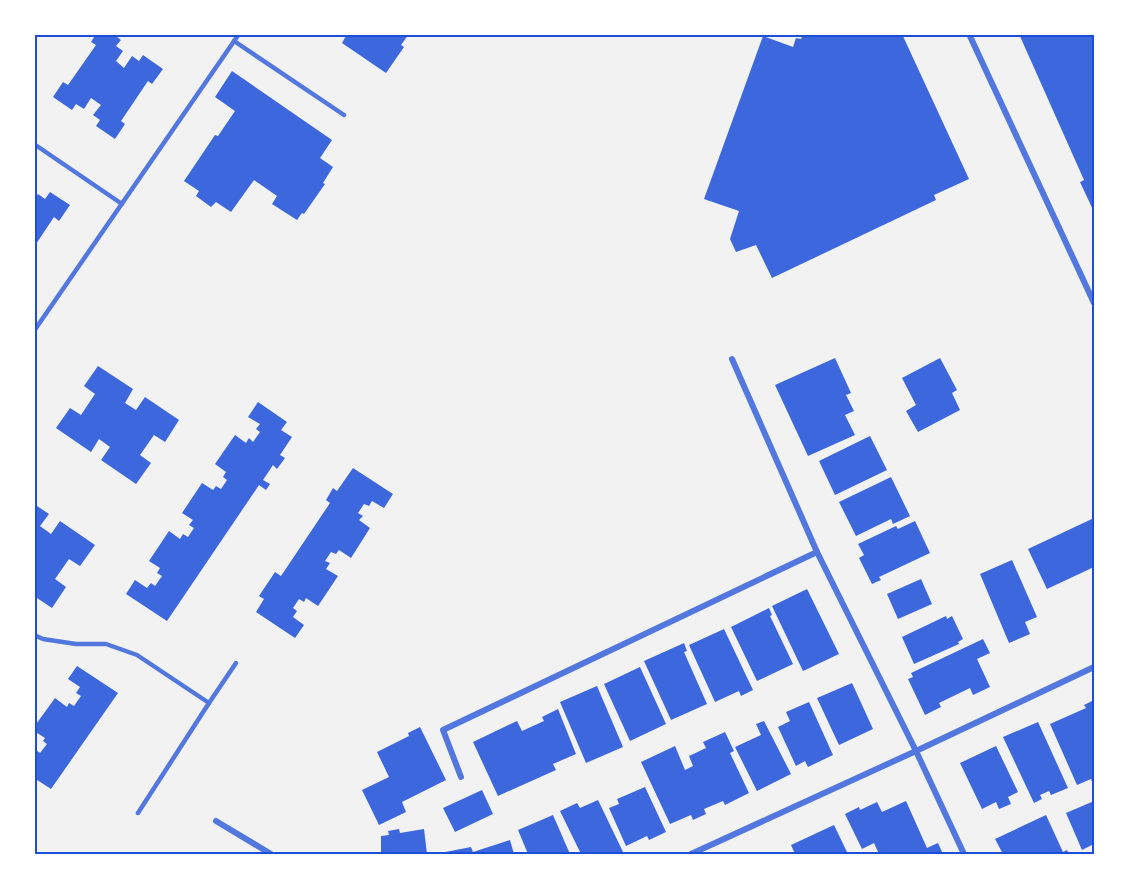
<svg xmlns="http://www.w3.org/2000/svg" width="1129" height="889" font-family="Mulish,sans-serif">
<rect width="100%" height="100%" fill="#f2f2f2"/>
<g fill="#3d67dc">
<polygon points="96,34 113,34 121,40 116,46 123,51 116,61 124,68 132,56 139,61 143,55 163,69 152,84 148,81 121,121 125,124 115,139 96,126 100,120 93,115 101,105 91,98 84,109 76,104 72,110 53,97 63,82 68,85 96,45 91,42"/>
<polygon points="347,34 409,34 401,45 404,47 386,73 342,43"/>
<polygon points="803,34 902,34 969,179 934,195 936,200 772,278 756,245 736,252 730,239 739,211 704,199 763,36 793,47 796,38 801,39"/>
<polygon points="1019,34 1091,34 1094,41 1094,212 1080,182 1084,180"/>
<polygon points="232,71 332,140 320,158 333,167 323,183 325,184 304,214 302,213 297,220 272,204 277,196 254,180 231,212 216,202 211,207 196,196 199,191 184,181 215,135 218,136 235,111 215,97"/>
<polygon points="50,192 70,205 59,221 54,217 34,247 34,200 38,194 45,199"/>
<polygon points="835,358 851,393 846,395 854,411 845,415 855,435 808,456 775,385"/>
<polygon points="940,358 957,390 952,393 960,410 918,432 906,411 916,405 902,378"/>
<polygon points="98,366 133,389 125,403 136,410 145,397 179,420 165,442 154,435 140,455 151,463 136,484 101,460 110,447 99,439 91,452 56,428 70,408 81,415 95,394 84,386"/>
<polygon points="258,402 287,422 281,430 292,437 280,455 285,458 277,469 273,465 263,480 270,484 266,490 259,485 167,621 126,594 135,580 147,588 151,583 155,586 162,576 157,573 160,568 149,561 169,531 180,539 183,534 188,537 194,528 189,525 193,520 182,513 202,483 213,490 216,486 221,489 227,480 223,477 226,472 215,464 235,435 246,443 249,438 253,442 260,432 256,429 260,424 248,417"/>
<polygon points="870,436 887,470 835,495 819,461"/>
<polygon points="353,468 393,494 384,508 372,501 369,506 364,504 358,513 363,516 359,520 370,528 351,558 339,550 336,554 331,552 325,561 330,563 326,569 338,576 318,606 306,598 304,602 299,599 293,608 297,611 293,617 304,625 295,638 256,612 264,599 259,596 275,572 281,576 330,503 326,500 333,488 337,491"/>
<polygon points="891,477 910,516 893,524 891,519 856,536 839,502"/>
<polygon points="34,504 49,514 40,526 51,534 60,521 95,545 80,566 69,559 55,579 66,587 52,608 34,596"/>
<polygon points="1094,518 1094,567 1047,589 1028,549"/>
<polygon points="915,521 930,553 879,577 881,580 872,584 859,558 864,555 858,544 896,526 898,529"/>
<polygon points="1012,560 1037,617 1025,622 1030,634 1009,643 980,574"/>
<polygon points="921,579 932,604 898,619 887,594"/>
<polygon points="807,589 839,654 803,671 772,606"/>
<polygon points="769,608 772,615 770,616 793,664 757,681 731,627"/>
<polygon points="946,616 947,619 952,616 963,639 958,642 959,644 914,664 902,637"/>
<polygon points="724,629 753,690 741,696 739,691 715,702 689,645"/>
<polygon points="983,639 990,653 977,659 990,687 973,695 970,688 939,703 941,707 925,715 908,679 913,677 911,673"/>
<polygon points="684,643 687,651 684,652 707,704 671,720 644,661"/>
<polygon points="77,666 118,693 51,789 34,778 34,751 35,749 40,753 47,744 43,741 45,738 34,731 34,727 55,698 67,707 69,703 74,706 81,696 76,693 80,687 68,679"/>
<polygon points="640,667 666,724 630,741 604,684"/>
<polygon points="852,683 873,729 839,745 817,698"/>
<polygon points="597,686 623,747 586,763 560,702"/>
<polygon points="1094,700 1094,787 1091,779 1077,785 1050,724 1086,708 1084,705"/>
<polygon points="809,702 833,755 808,767 805,761 796,766 778,727 790,721 786,712"/>
<polygon points="558,709 576,754 553,764 556,770 498,796 473,742 517,721 522,731 544,721 542,717"/>
<polygon points="764,721 791,774 757,791 735,747 761,735 756,724"/>
<polygon points="1038,722 1068,788 1051,795 1049,791 1040,795 1042,799 1034,803 1003,737"/>
<polygon points="420,727 446,780 402,802 406,812 379,825 362,790 389,777 377,752 409,736 408,733"/>
<polygon points="725,732 734,751 730,753 749,793 725,805 723,801 704,809 706,814 693,820 691,815 670,824 641,762 675,746 685,770 693,766 689,756 706,748 703,742"/>
<polygon points="996,746 1018,792 1008,797 1011,804 999,809 996,802 982,809 960,763"/>
<polygon points="645,787 666,832 649,840 647,836 626,846 609,808 619,804 617,799"/>
<polygon points="482,790 493,814 455,832 443,808"/>
<polygon points="598,800 624,854 581,854 560,811 577,803 580,808"/>
<polygon points="906,801 927,848 938,843 943,854 879,854 874,843 862,849 845,814 859,807 860,810 877,802 882,812"/>
<polygon points="1094,801 1094,844 1082,850 1066,813"/>
<polygon points="553,815 570,854 528,854 518,830"/>
<polygon points="1046,815 1063,852 1067,850 1069,854 1003,854 995,839"/>
<polygon points="834,825 848,854 795,854 791,845"/>
<polygon points="399,829 400,833 424,829 427,854 381,854 381,836 389,835 388,831"/>
<polygon points="510,840 514,854 435,854 471,847 473,852"/>
</g>
<g fill="none" stroke-linecap="round" stroke-linejoin="round">
<g stroke="#5277de" stroke-width="4.5">
<polyline points="234,41 344,115"/>
<polyline points="34,144 122,204"/>
<polyline points="34,331 239,34"/>
<polyline points="34,635 43,639 76,644 106,644 137,655 209,703 138,813"/>
<polyline points="209,703 236,663"/>
</g>
<g stroke="#5277de" stroke-width="6">
<polyline points="969,34 1094,303"/>
<polyline points="732,359 817,552 916,751 964,854"/>
<polyline points="461,777 443,730 817,552"/>
<polyline points="216,821 271,854"/>
<polyline points="691,854 916,751 1094,667"/>
</g>
</g>
<rect width="1129" height="889" fill="none" stroke="#ffffff" stroke-width="72"/>
<rect x="36" y="36" width="1057" height="817" fill="none" stroke="#1d4ed8" stroke-width="2"/>
</svg>
